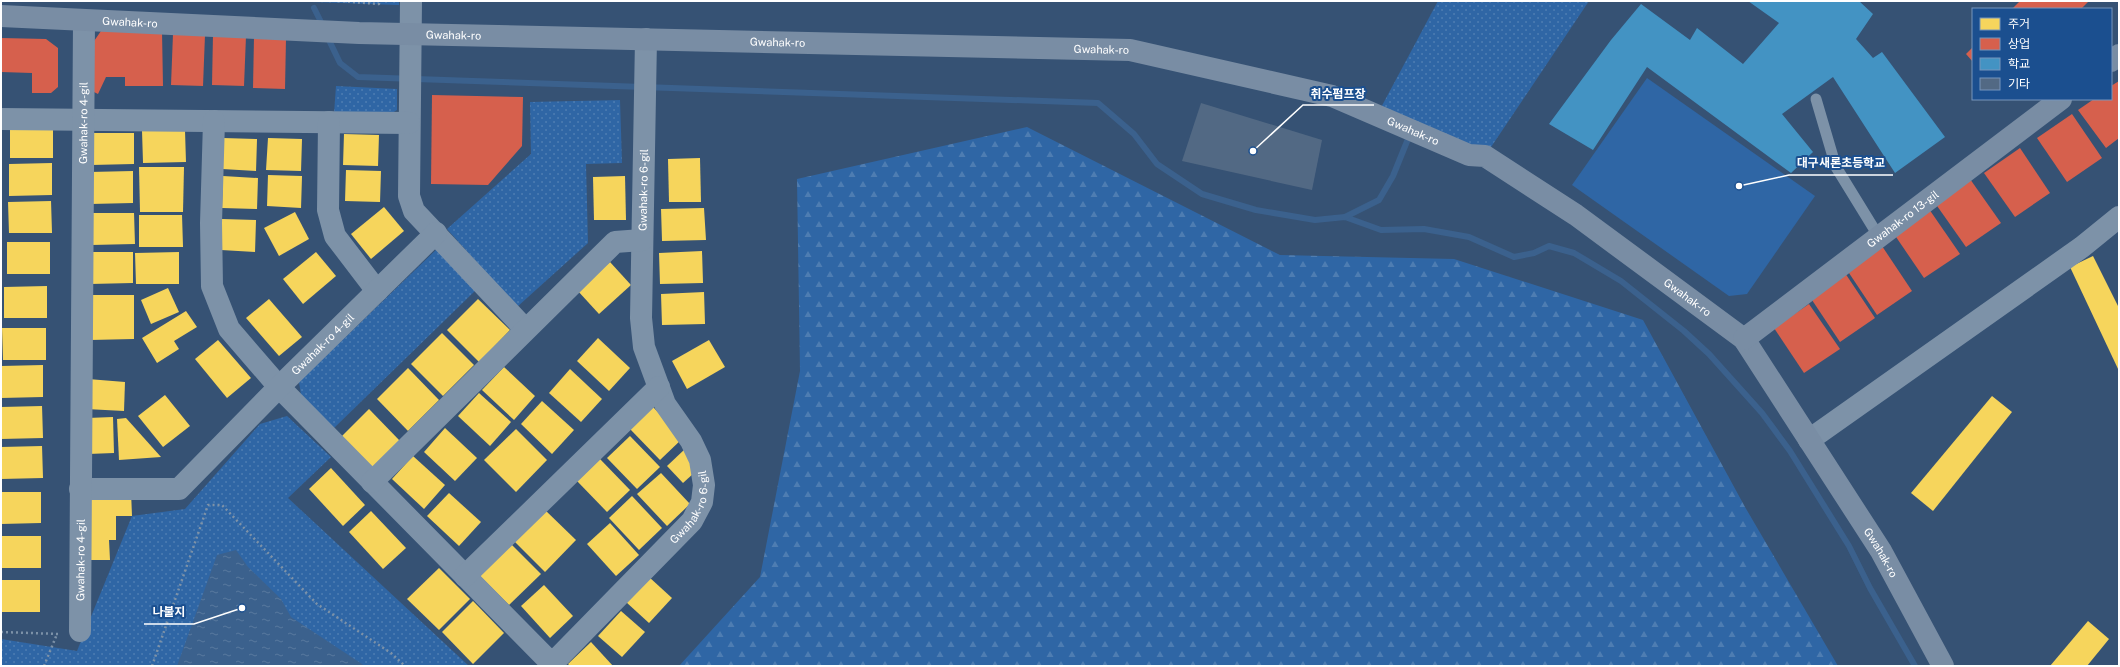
<svg xmlns="http://www.w3.org/2000/svg" width="2120" height="667" font-family="'Public Sans','Noto Sans KR',sans-serif">
<defs>
<pattern id="grass-dots" width="8" height="8" patternUnits="userSpaceOnUse"><rect width="8" height="8" fill="#2f66a5"/><path d="M2 2h.1M6 6h.1" fill="none" stroke="#4e7db2" stroke-width="1.8" stroke-linecap="round"/></pattern>
<pattern id="forest-firs" width="22" height="20" patternUnits="userSpaceOnUse"><rect width="22" height="20" fill="#2f66a5"/><path d="M5 1l3.5 6h-7zM16 11l3.5 6h-7z" fill="#4e7db2"/></pattern>
<pattern id="water-ripples" width="26" height="14" patternUnits="userSpaceOnUse"><rect width="26" height="14" fill="#3b618d"/><path d="M2 4q2-2 4 0t4 0M15 11q2-2 4 0t4 0" fill="none" stroke="#58799e"/></pattern>
</defs>
<rect width="100%" height="100%" fill="#365274"/>
<g fill="url(#grass-dots)">
<polygon points="283,1 399,1 399,5"/>
<polygon points="1438,1 1589,1 1485,156 1377,115"/>
<polygon points="336,86 397,89 397,110 387,116 334,114"/>
<polygon points="620,100 622,163 586,164 588,243 517,307 447,229 531,154 530,102"/>
<polygon points="439,247 478,288 333,429 301,395 299,382"/>
<polygon points="287,416 331,457 288,498 469,666 1,666 1,639 77,651 132,516 185,509 260,424"/>
</g>
<polygon fill="url(#forest-firs)" points="1027,127 1280,255 1454,259 1643,320 1745,507 1838,666 679,666 760,577 800,371 797,179"/>
<polygon fill="#2f66a5" points="1647,78 1815,196 1747,294 1729,296 1572,185"/>
<polygon fill="url(#water-ripples)" points="236,550 248,567 281,599 291,617 365,666 177,666 217,555"/>
<g fill="#f6d55c">
<rect x="10" y="126" width="43" height="32"/>
<polygon points="142,131 185,131 186,162 143,163"/>
<polygon points="91,133 134,133 134,164 91,165"/>
<polygon points="344,134 379,135 378,166 343,165"/>
<polygon points="223,138 257,139 256,171 222,169"/>
<polygon points="268,138 302,139 301,171 266,170"/>
<polygon points="700,158 701,202 669,202 668,159"/>
<polygon points="52,163 52,195 9,196 9,164"/>
<polygon points="139,167 184,167 183,212 140,212"/>
<polygon points="346,170 381,171 380,202 345,201"/>
<polygon points="133,171 133,203 90,204 89,172"/>
<polygon points="268,175 302,176 301,208 267,206"/>
<polygon points="223,176 258,178 257,209 222,208"/>
<polygon points="625,176 626,220 594,220 593,177"/>
<polygon points="51,201 52,233 9,233 8,202"/>
<polygon points="384,207 404,231 371,259 351,234"/>
<polygon points="704,208 706,240 662,241 661,209"/>
<polygon points="295,212 309,239 279,256 264,228"/>
<polygon points="91,213 134,213 135,244 91,245"/>
<polygon points="139,215 182,215 183,247 139,247"/>
<polygon points="222,219 256,220 255,252 221,250"/>
<rect x="7" y="242" width="43" height="32"/>
<polygon points="702,251 703,283 660,284 659,253"/>
<polygon points="89,252 133,252 133,283 90,284"/>
<polygon points="179,252 179,284 136,284 135,253"/>
<polygon points="316,252 336,276 303,304 283,279"/>
<polygon points="2093,256 2119,308 2119,371 2070,267"/>
<polygon points="610,262 631,285 599,314 577,290"/>
<polygon points="47,286 47,318 4,318 4,287"/>
<polygon points="168,288 179,312 151,324 141,300"/>
<polygon points="704,292 705,324 662,325 661,294"/>
<polygon points="90,295 134,295 134,339 90,340"/>
<polygon points="269,299 302,337 279,356 246,318"/>
<polygon points="478,299 510,330 479,362 447,330"/>
<polygon points="186,311 197,327 174,341 179,349 157,363 142,338"/>
<polygon points="2,328 46,328 46,360 3,360"/>
<polygon points="442,333 474,365 443,396 411,364"/>
<polygon points="598,338 630,368 609,391 577,361"/>
<polygon points="218,340 251,378 227,398 195,359"/>
<polygon points="709,340 725,367 687,389 672,361"/>
<polygon points="43,365 43,397 1,398 1,366"/>
<polygon points="504,367 535,396 514,420 482,390"/>
<polygon points="408,368 439,400 408,431 377,399"/>
<polygon points="570,369 602,399 581,422 549,393"/>
<polygon points="88,379 125,382 124,411 86,409"/>
<polygon points="479,393 511,422 490,446 458,416"/>
<polygon points="165,395 190,426 163,447 138,416"/>
<polygon points="1992,396 2012,412 1933,511 1911,493"/>
<polygon points="542,401 574,430 552,454 521,424"/>
<polygon points="42,406 43,438 1,439 1,407"/>
<polygon points="653,407 683,438 660,460 630,429"/>
<polygon points="369,409 400,441 369,472 338,440"/>
<polygon points="113,417 114,453 88,454 87,418"/>
<polygon points="126,418 161,457 119,460 117,419"/>
<polygon points="445,428 477,458 455,481 424,452"/>
<polygon points="516,429 547,460 516,492 484,460"/>
<polygon points="630,436 660,467 637,489 607,458"/>
<polygon points="42,446 43,478 1,479 1,447"/>
<polygon points="685,449 694,473 683,483 667,466"/>
<polygon points="413,456 445,485 424,509 392,479"/>
<polygon points="600,459 630,490 607,512 577,481"/>
<polygon points="331,468 365,505 343,526 309,489"/>
<polygon points="661,473 690,504 667,526 637,494"/>
<polygon points="131,491 132,516 116,516 116,540 109,540 110,560 84,560 83,492"/>
<polygon points="1,492 41,492 41,523 1,524"/>
<polygon points="449,493 481,522 459,546 427,516"/>
<polygon points="632,496 662,528 639,550 609,518"/>
<polygon points="544,509 576,540 545,572 513,540"/>
<polygon points="371,511 406,548 383,569 349,532"/>
<polygon points="610,523 639,555 616,576 587,544"/>
<rect x="1" y="536" width="40" height="32"/>
<polygon points="509,542 541,574 509,605 478,574"/>
<polygon points="439,568 470,599 439,630 407,599"/>
<polygon points="649,577 672,598 649,623 626,602"/>
<rect x="1" y="580" width="39" height="32"/>
<polygon points="544,585 573,616 550,638 521,606"/>
<polygon points="473,601 504,633 473,664 442,632"/>
<polygon points="621,611 645,632 622,657 598,636"/>
<polygon points="2088,621 2109,639 2087,666 2050,666"/>
<polygon points="591,642 613,666 570,666 568,664"/>
</g>
<g fill="#d6604d">
<polygon points="2020,1 2089,1 2081,9 2012,9"/>
<polygon points="101,31 162,31 163,86 125,86 125,77 106,77 98,94 88,89 92,44"/>
<polygon points="173,34 205,35 203,86 171,85"/>
<polygon points="213,34 246,36 244,86 212,85"/>
<polygon points="254,37 286,38 285,89 253,88"/>
<polygon points="1,38 46,39 58,48 58,87 51,93 32,93 32,73 1,72"/>
<polygon points="1973,47 1973,62 1966,54"/>
<polygon points="2119,81 2119,138 2106,148 2078,110 2094,99 2111,99 2111,86"/>
<polygon points="432,95 523,97 522,146 488,185 431,184"/>
<polygon points="2072,114 2102,158 2067,182 2037,138"/>
<polygon points="2020,148 2050,193 2015,217 1984,173"/>
<polygon points="1970,179 2001,223 1966,247 1935,203"/>
<polygon points="1929,209 1960,254 1924,278 1894,234"/>
<polygon points="1882,246 1912,291 1877,315 1847,270"/>
<polygon points="1845,273 1875,318 1840,342 1810,297"/>
<polygon points="1809,304 1840,349 1804,373 1774,328"/>
</g>
<polygon fill="#4393c3" points="1748,1 1859,1 1873,14 1856,39 1873,58 1882,52 1945,137 1895,173 1833,77 1782,114 1813,152 1791,173 1647,67 1593,150 1549,124 1611,40 1641,4 1690,40 1697,28 1743,64 1779,23"/>
<g fill="none" stroke-linecap="round" stroke-linejoin="round">
<g stroke="#3b618d" stroke-width="6">
<polyline points="314,8 323,26"/>
<polyline points="327,36 340,63 358,77 1098,103 1134,134 1157,164 1202,194 1256,210 1315,220 1345,217 1381,230 1424,229 1469,237 1514,257 1534,253 1549,246 1574,253 1621,281 1684,331 1709,354 1762,413 1790,451 1849,546 1870,588 1915,666"/>
<polyline points="1345,217 1379,200 1393,176 1410,134"/>
</g>
</g>
<polygon fill="#526984" points="1201,103 1322,140 1312,190 1182,161"/>
<g fill="none" stroke-linecap="round" stroke-linejoin="round">
<g stroke="#7d92a8" stroke-width="2.5" stroke-dasharray="2 3" stroke-linecap="butt">
<polyline points="338,1 379,4 379,1"/>
<polyline points="1,632 59,634"/>
<polyline points="44,666 57,634"/>
<polyline points="152,666 208,505 222,505 317,604 391,653 405,666"/>
</g>
<polyline stroke="#7d92a8" stroke-width="11" points="1816,99 1836,167 1879,237"/>
<g stroke="#7d92a8" stroke-width="22">
<polyline points="411,1 409,196 414,211 525,329"/>
<polyline points="1,119 409,123"/>
<path id="s1" d="M214 121 211 223 212 286 229 329 279 387 552 664 692 521 702 502 704 485 700 460 691 441 665 404 644 347 641 318 646 39"/>
<polyline points="329,122 328,210 335,236 377,291"/>
<polyline points="1809,440 2082,247 2119,217"/>
<polyline points="372,482 615,242 642,240"/>
<path id="s2" d="M80 489H179L279 387 436 233"/>
<polyline points="465,576 659,387"/>
<path id="s3" d="M80 631 84 21"/>
</g>
<g stroke="#798da4" stroke-width="22">
<path id="s4" d="M1 16 359 33 1130 50 1332 96 1469 155 1485 156 1576 215 1744 339 1881 551 1943 666"/>
<polyline points="2111,61 2119,55"/>
<path id="s5" d="M1744 339 2061 99"/>
</g>
</g>
<g text-anchor="middle" stroke-width="4" stroke-linejoin="round" paint-order="stroke">
<g font-size="11" fill="#fff" stroke="#1b4f8f">
<text dy="4" stroke="none"><textPath href="#s4" startOffset="129">Gwahak-ro</textPath></text>
<text dy="4" stroke="none"><textPath href="#s4" startOffset="453">Gwahak-ro</textPath></text>
<text dy="4" stroke="none"><textPath href="#s4" startOffset="777">Gwahak-ro</textPath></text>
<text dy="4" stroke="none"><textPath href="#s4" startOffset="1101">Gwahak-ro</textPath></text>
<text dy="4" stroke="none"><textPath href="#s3" startOffset="508">Gwahak-ro 4-gil</textPath></text>
<text dy="4" stroke="none"><textPath href="#s4" startOffset="1425">Gwahak-ro</textPath></text>
<text dy="4" stroke="none"><textPath href="#s1" startOffset="1225">Gwahak-ro 6-gil</textPath></text>
<text dy="4" stroke="none"><textPath href="#s5" startOffset="199">Gwahak-ro 13-gil</textPath></text>
<text dy="4" stroke="none"><textPath href="#s4" startOffset="1749">Gwahak-ro</textPath></text>
<text dy="4" stroke="none"><textPath href="#s2" startOffset="303">Gwahak-ro 4-gil</textPath></text>
<text dy="4" stroke="none"><textPath href="#s1" startOffset="889">Gwahak-ro 6-gil</textPath></text>
<text dy="4" stroke="none"><textPath href="#s4" startOffset="2073">Gwahak-ro</textPath></text>
<text dy="4" stroke="none"><textPath href="#s3" startOffset="71">Gwahak-ro 4-gil</textPath></text>
</g>
</g>
<path fill="none" stroke="#fff" stroke-width="1.5" d="M1253 151L1303 105H1374M1739 186L1789 175H1893M242 608L194 624H144"/>
<g fill="#fff" stroke="#1b4f8f" stroke-width="1.5">
<circle cx="1253" cy="151" r="4"/>
<circle cx="1739" cy="186" r="4"/>
<circle cx="242" cy="608" r="4"/>
</g>
<g font-size="12" text-anchor="middle" font-weight="bold" fill="#fff" stroke="#1b4f8f" stroke-width="4" stroke-linejoin="round" paint-order="stroke">
<text x="1338" y="98">취수펌프장</text>
<text x="1841" y="167">대구새론초등학교</text>
<text x="169" y="616">나불지</text>
</g>
<rect width="2120" height="667" fill="none" stroke="#ffffff" stroke-width="4"/>
<rect x="1972" y="8" width="140" height="92" fill="#1b4f8f" stroke="#7695bc"/>
<rect x="1980" y="18" width="20" height="12" fill="#f6d55c" stroke="#7695bc"/>
<text x="2008" y="28" font-size="12" fill="#ffffff">주거</text>
<rect x="1980" y="38" width="20" height="12" fill="#d6604d" stroke="#7695bc"/>
<text x="2008" y="48" font-size="12" fill="#ffffff">상업</text>
<rect x="1980" y="58" width="20" height="12" fill="#4393c3" stroke="#7695bc"/>
<text x="2008" y="68" font-size="12" fill="#ffffff">학교</text>
<rect x="1980" y="78" width="20" height="12" fill="#526984" stroke="#7695bc"/>
<text x="2008" y="88" font-size="12" fill="#ffffff">기타</text>
</svg>
